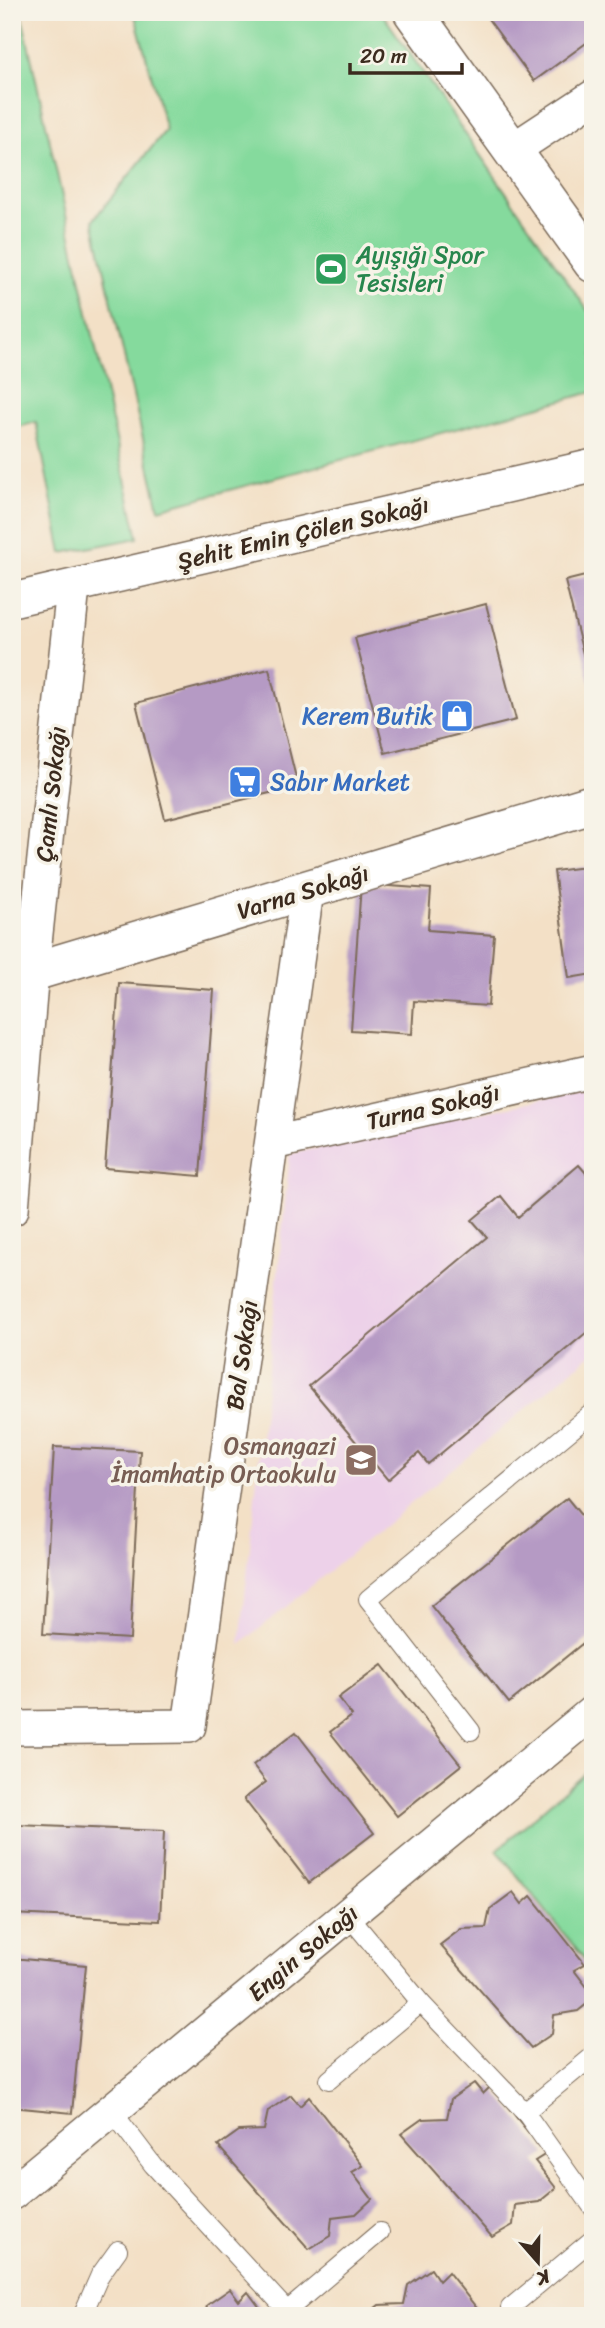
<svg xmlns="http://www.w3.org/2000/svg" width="605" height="2328" font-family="Sriracha,sans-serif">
<rect width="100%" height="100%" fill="#f7f3e8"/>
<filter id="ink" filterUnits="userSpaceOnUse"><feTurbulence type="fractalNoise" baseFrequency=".0143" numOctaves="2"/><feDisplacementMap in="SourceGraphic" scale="14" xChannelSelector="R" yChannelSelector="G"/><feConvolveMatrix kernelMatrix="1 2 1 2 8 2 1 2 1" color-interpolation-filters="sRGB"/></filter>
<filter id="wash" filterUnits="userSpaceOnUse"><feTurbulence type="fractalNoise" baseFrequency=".00686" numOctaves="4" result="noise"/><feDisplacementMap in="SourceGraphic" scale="28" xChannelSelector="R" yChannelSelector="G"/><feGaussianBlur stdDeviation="1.57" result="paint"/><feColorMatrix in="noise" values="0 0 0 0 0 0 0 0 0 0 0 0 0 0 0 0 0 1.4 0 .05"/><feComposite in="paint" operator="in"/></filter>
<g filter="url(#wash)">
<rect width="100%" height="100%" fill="#f3e0c6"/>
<polygon fill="#edd1e9" points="593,1089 593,1353 240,1645 290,1154"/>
<g fill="#85da9d" stroke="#60825e" stroke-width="2">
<polygon points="18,12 21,12 138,538 62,553 36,422 12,429 12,17"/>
<polygon points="134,12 381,12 593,318 593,392 159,509 93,220 166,130"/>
<polygon points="593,1765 593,1970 497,1850"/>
</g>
<g id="blocks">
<g fill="#b59ac4">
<polygon points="483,12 593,12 593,38 534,81"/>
<polygon points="593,574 593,690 592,690 565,581"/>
<polygon points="486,604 516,720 385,753 355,638"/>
<polygon points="269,669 298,786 165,819 136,703"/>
<polygon points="593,866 593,974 569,978 554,871"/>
<polygon points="361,884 431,889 428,930 494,935 488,1006 414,1001 412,1034 351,1030"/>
<polygon points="119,983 214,990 200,1176 105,1168"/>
<polygon points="579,1165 593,1181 593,1327 428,1464 419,1453 388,1480 309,1386 487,1237 472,1220 501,1196 518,1217"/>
<polygon points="54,1447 140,1451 130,1639 43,1634"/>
<polygon points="567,1498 593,1530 593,1635 509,1703 431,1606"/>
<polygon points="382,1665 461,1765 397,1816 330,1732 352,1715 338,1698"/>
<polygon points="296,1732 374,1833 309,1883 244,1799 266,1782 253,1765"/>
<polygon points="17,1825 164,1831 160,1921 12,1914"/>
<polygon points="513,1892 522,1904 531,1896 585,1964 574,1970 593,1995 593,1999 578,2011 554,2015 552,2034 531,2048 440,1945 461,1929 486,1928 490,1909"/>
<polygon points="12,1958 86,1965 72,2113 12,2107"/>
<polygon points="474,2083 483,2094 491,2086 546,2154 535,2161 556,2188 539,2202 515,2205 513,2225 492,2237 401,2134 422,2119 447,2118 451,2099"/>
<polygon points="291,2095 300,2106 309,2097 363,2166 352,2172 372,2199 356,2214 332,2217 330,2236 309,2249 218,2146 239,2131 264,2130 268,2111"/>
<polygon points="431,2269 439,2281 448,2272 483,2316 365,2316 379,2305 404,2304 408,2285"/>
<polygon points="230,2289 239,2301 248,2292 266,2316 205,2316 207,2305"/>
</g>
</g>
</g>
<g filter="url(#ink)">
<use href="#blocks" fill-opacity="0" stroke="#7b6a59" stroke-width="2"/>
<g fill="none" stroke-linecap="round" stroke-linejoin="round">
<defs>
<g id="service">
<polyline points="471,1731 368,1599 593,1412"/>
<polyline points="348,1915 421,2003 525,2112 593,2208"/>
<polyline points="329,2080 421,2003"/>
<polyline points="112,2111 153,2165 292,2316"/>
<polyline points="525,2112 593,2056"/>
<polyline points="510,2308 593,2239"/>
<polyline points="288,2310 380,2232"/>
<polyline points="87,2316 85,2309 100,2275 118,2250"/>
</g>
<g id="minor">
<polyline points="514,149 593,97"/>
<polyline points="12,600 593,466"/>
<polyline points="273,1143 593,1071"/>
<polyline points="12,1209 32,971 73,588"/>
<polyline points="12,1728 189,1726 307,891"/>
<polyline points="12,2193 593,1712"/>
</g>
<g id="tertiary">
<polyline points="413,12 593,263"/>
<polyline points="12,978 593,804"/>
</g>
</defs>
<use href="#service" stroke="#7b6a59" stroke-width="20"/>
<use href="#minor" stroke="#7b6a59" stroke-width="36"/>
<use href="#tertiary" stroke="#7b6a59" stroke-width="41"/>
<use href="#service" stroke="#fff" stroke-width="18"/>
<use href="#minor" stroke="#fff" stroke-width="33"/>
<use href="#tertiary" stroke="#fff" stroke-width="38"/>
</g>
</g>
<defs>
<symbol id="stadium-square" viewBox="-11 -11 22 22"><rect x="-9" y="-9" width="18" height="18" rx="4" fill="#2e9e5b" stroke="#f7f3e8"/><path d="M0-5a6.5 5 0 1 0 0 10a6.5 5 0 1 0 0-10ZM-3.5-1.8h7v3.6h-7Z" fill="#fff"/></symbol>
<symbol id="shop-square" viewBox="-11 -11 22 22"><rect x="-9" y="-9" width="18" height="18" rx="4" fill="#3f7fe0" stroke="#f7f3e8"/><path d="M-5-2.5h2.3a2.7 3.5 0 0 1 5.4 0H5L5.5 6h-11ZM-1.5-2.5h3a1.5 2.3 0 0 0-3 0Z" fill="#fff"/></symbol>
<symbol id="supermarket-square" viewBox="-11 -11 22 22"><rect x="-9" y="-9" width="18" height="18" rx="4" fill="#3f7fe0" stroke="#f7f3e8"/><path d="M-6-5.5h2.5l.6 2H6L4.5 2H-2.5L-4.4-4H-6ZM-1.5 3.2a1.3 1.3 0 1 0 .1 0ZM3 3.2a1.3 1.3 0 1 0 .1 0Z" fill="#fff"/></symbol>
<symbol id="school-square" viewBox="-11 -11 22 22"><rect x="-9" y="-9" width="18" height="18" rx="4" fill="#8d6e63" stroke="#f7f3e8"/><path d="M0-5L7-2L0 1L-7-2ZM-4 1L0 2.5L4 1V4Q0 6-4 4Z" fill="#fff"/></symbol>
</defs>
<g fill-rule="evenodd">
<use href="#stadium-square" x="312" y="250" width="38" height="38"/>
<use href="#shop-square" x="438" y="697" width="38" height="38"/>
<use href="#supermarket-square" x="226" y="763" width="38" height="38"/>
<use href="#school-square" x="342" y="1441" width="38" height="38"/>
</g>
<g text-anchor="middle" stroke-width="7" stroke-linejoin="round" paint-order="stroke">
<g font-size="24" fill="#27864d" stroke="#f7f3e8" text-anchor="start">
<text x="356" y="263">Ayışığı Spor<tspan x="356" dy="28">Tesisleri</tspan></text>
</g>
<g font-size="24" fill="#3b2a1e" stroke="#f7f3e8">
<text transform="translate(303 533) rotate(-13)" y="8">Şehit Emin Çölen Sokağı</text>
<text transform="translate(51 794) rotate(-84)" y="8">Çamlı Sokağı</text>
<text transform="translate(303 892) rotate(-17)" y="8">Varna Sokağı</text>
<text transform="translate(433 1107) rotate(-13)" y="8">Turna Sokağı</text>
<text transform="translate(242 1355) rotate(-82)" y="8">Bal Sokağı</text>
<text transform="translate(303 1953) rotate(-40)" y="8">Engin Sokağı</text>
</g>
<g font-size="24" fill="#366cbe" stroke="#f7f3e8" text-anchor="end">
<text x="433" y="724">Kerem Butik</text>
<text x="270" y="790" text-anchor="start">Sabır Market</text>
</g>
<g font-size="24" fill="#785e54" stroke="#f7f3e8" text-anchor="end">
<text x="336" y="1454">Osmangazi<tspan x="336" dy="28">İmamhatip Ortaokulu</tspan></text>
</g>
</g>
<rect width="605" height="2328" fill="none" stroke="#f7f3e8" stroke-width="42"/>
<g transform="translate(538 2262) rotate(160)" stroke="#f7f3e8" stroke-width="5" paint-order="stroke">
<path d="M0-5L12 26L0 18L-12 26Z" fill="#3b2a1e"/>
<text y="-10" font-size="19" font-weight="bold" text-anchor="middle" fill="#3b2a1e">K</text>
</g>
<path d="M350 63v10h112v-10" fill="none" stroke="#3b2a1e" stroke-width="3.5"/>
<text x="360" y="63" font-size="21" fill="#3b2a1e" stroke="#f7f3e8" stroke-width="5" paint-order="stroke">20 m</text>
</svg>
